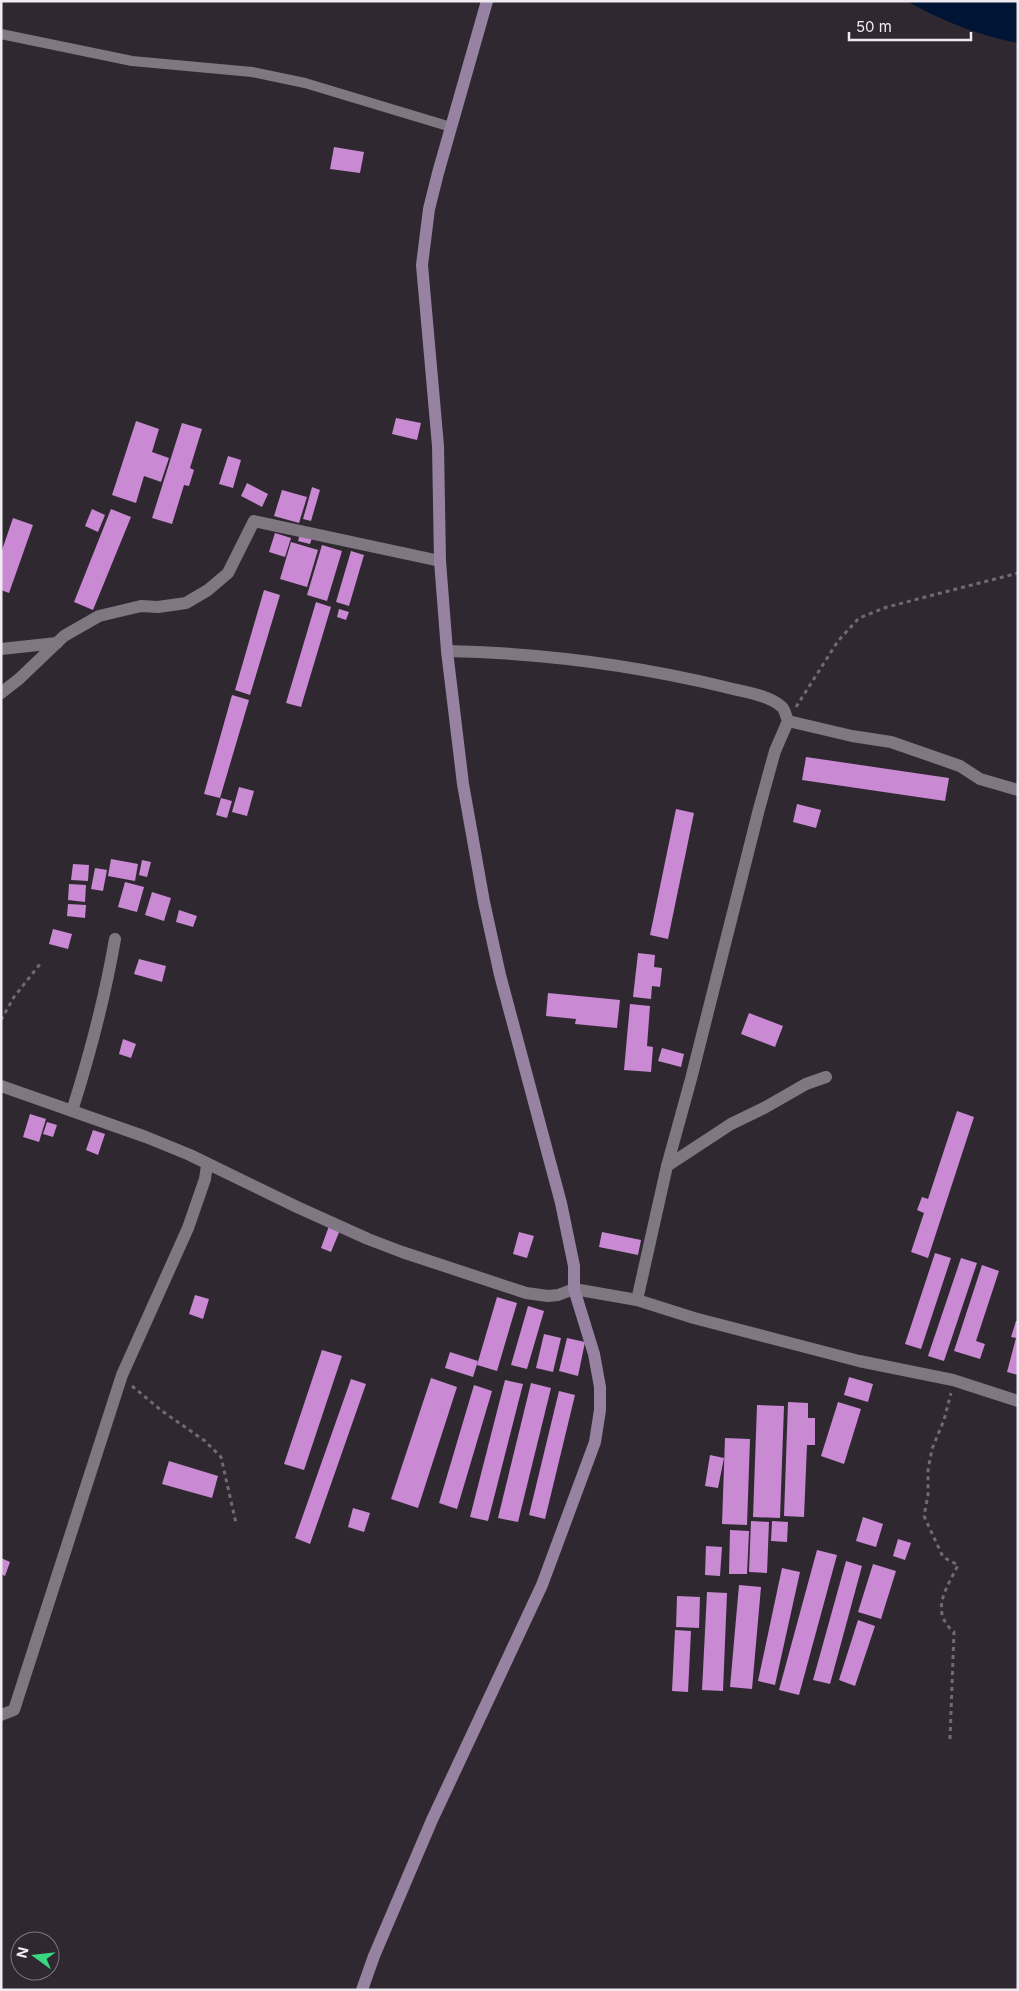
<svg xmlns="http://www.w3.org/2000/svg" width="1019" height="1991" font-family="Inter,sans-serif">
<rect width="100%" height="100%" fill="#2f2831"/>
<path fill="#001435" d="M907 1H1018V43C981 36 939 20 907 1Z"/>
<g fill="#c98ad3">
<polygon points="334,147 364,152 360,173 330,169"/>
<polygon points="396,418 421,423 417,440 392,434"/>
<polygon points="136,421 159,429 152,452 169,458 161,482 144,476 136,503 112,495"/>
<polygon points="182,423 202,429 190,468 194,470 189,486 184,485 172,524 152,518"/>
<polygon points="228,456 241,460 233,488 219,484"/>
<polygon points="247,483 268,494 262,507 241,496"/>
<polygon points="312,487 320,490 311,521 303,519"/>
<polygon points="282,490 307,497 299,523 274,516"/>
<polygon points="92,509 105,515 98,532 85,526"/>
<polygon points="111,509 131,517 93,610 74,602"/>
<polygon points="13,518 33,525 9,593 1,590 1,553"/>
<polygon points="275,533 291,538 285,557 269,552"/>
<polygon points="300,534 312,538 310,544 298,541"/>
<polygon points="291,542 318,550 307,587 280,579"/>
<polygon points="322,545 342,551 327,601 307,595"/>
<polygon points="351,551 364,555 349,606 336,602"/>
<polygon points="264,590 280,595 250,695 235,690"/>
<polygon points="316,602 331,607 301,707 286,703"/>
<polygon points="339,609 349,612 346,620 337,617"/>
<polygon points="232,695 249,700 220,798 204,794"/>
<polygon points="806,757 949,778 945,801 802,780"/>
<polygon points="239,787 254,791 247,816 232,812"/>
<polygon points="221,798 232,801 227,818 216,815"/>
<polygon points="797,804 821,810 816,828 793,822"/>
<polygon points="676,809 694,813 668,939 650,935"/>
<polygon points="111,859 138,864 135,881 108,876"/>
<polygon points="142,860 151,862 147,877 139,875"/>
<polygon points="73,864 89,865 88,881 71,880"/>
<polygon points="95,868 107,870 103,891 91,889"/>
<polygon points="125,882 144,887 137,912 118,907"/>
<polygon points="69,884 86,885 85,902 68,900"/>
<polygon points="152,892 171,898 164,921 145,915"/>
<polygon points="68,904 86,905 85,918 67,916"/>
<polygon points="179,910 197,916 193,927 176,922"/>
<polygon points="53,929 72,934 68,949 49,944"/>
<polygon points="638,953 655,955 654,967 662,968 660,987 652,986 651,999 633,997"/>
<polygon points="139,959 166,966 162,982 134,974"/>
<polygon points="548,993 620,1000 617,1028 575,1024 576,1019 546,1016"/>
<polygon points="630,1004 650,1006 647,1046 653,1047 651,1072 624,1070"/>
<polygon points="749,1013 783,1026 775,1047 741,1034"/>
<polygon points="123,1039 136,1044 131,1058 119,1054"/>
<polygon points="662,1048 684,1054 681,1067 658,1061"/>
<polygon points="957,1111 974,1117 928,1258 911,1252 924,1213 917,1210 922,1197 928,1199"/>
<polygon points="30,1114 46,1119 39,1142 23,1137"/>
<polygon points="47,1122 57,1125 53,1137 43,1134"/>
<polygon points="93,1130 105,1134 98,1155 86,1150"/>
<polygon points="329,1226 340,1230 331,1252 321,1248"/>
<polygon points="519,1232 534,1236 527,1258 513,1254"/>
<polygon points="602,1232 641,1240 638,1255 599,1247"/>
<polygon points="935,1253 951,1258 921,1349 905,1344"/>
<polygon points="961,1258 977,1263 944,1361 928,1356"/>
<polygon points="982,1265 999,1271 976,1341 985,1344 980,1359 954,1351"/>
<polygon points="195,1295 209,1299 203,1319 189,1314"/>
<polygon points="497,1297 517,1303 497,1371 477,1365"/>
<polygon points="528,1306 544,1311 527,1369 511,1365"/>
<polygon points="1016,1321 1018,1321 1018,1375 1007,1372 1016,1338 1011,1337"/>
<polygon points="544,1334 561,1338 553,1372 536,1368"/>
<polygon points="567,1338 585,1342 578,1376 559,1371"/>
<polygon points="322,1350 342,1356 304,1470 284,1464"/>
<polygon points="450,1352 478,1361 473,1377 445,1368"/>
<polygon points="849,1377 873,1384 868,1402 844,1395"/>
<polygon points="431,1378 457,1387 418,1508 391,1499"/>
<polygon points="351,1379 366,1384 310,1544 295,1538"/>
<polygon points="505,1380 523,1384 488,1521 470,1517"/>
<polygon points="531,1383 551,1388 518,1522 498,1518"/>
<polygon points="474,1385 492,1391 457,1509 439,1503"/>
<polygon points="559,1391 575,1395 545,1519 529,1515"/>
<polygon points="788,1402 808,1403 808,1418 815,1418 815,1445 807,1445 804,1517 784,1516"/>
<polygon points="838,1402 861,1409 844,1464 821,1456"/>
<polygon points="757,1405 784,1406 780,1518 753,1517"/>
<polygon points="725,1438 750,1439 747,1525 722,1524"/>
<polygon points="710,1455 724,1458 718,1488 705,1486"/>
<polygon points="169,1461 218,1476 212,1498 162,1484"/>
<polygon points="353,1508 370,1513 364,1532 348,1527"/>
<polygon points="863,1517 883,1524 876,1547 856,1541"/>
<polygon points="751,1521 769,1522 767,1573 749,1572"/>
<polygon points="772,1521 788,1522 787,1542 771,1541"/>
<polygon points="730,1530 749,1531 747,1574 729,1574"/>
<polygon points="898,1539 911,1543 905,1560 893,1556"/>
<polygon points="706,1546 722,1547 720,1576 705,1575"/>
<polygon points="817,1550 837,1555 799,1695 779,1690"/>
<polygon points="1,1558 10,1562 5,1576 1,1574"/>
<polygon points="846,1561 862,1566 830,1684 813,1680"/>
<polygon points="873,1564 896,1571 881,1619 858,1612"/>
<polygon points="782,1568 800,1572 775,1685 758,1681"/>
<polygon points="739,1585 761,1587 752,1689 730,1687"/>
<polygon points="707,1592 727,1593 723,1691 702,1690"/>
<polygon points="677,1596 700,1597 699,1628 676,1627"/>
<polygon points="858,1620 875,1626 855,1686 839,1680"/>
<polygon points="675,1630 691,1631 688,1692 672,1691"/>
</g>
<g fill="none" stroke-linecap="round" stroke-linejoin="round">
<g stroke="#706a72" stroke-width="3" stroke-dasharray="4 4" stroke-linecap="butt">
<polyline points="796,707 838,641 859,618 887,607 1018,573"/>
<polyline points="1,1020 14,997 40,964"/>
<polyline points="132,1386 162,1411 205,1441 221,1457 236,1523"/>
<path d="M950 1739 954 1632C929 1611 947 1588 958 1565L943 1557 924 1516 928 1495V1470L932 1449 944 1420 951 1393"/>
</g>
<polyline stroke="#7f7782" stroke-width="10" points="1,34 132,61 252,72 305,83 451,127"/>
<g stroke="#7f7782" stroke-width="12">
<polyline points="1,649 57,643"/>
<path d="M447 651C540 653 634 665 725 687 743 692 767 694 782 707 785 710 786 716 788 721L775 751 759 809 691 1079 667 1166 637 1300"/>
<polyline points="1,693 19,679 64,636 99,616 141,606 158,607 186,603 208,590 228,573 254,521 440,561"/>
<polyline points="788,721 852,736 891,742 960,766 980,779 1018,790"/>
<polyline points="1,1086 146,1137 190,1155 297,1207 368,1239 402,1252 526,1293 548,1296 558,1295 574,1289 637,1300 694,1318 786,1342 859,1361 953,1380 1018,1401"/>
<path d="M72 1111C90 1054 105 997 115 939"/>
<polyline points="667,1166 731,1124 764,1108 806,1084 826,1077"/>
<polyline points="1,1715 14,1710 122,1375 188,1228 205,1179 207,1165"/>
</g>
<polyline stroke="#9782a1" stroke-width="12" points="362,1990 374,1956 432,1820 542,1585 595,1442 600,1410 600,1387 594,1354 574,1289 574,1266 561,1203 500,975 484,902 463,784 447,651 440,561 438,446 422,265 429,209 438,173 487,1"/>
</g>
<rect width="1019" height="1991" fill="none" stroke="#efebf0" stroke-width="5"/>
<g transform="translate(35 1956) rotate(285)"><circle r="24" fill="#2f2831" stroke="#7c767d"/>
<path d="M0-4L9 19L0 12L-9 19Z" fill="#39d87f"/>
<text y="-8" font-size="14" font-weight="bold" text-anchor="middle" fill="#efebf0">N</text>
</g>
<path d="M849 32v8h122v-8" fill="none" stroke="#efebf0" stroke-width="2.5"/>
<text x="856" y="32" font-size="15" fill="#efebf0" stroke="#2f2831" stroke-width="4" paint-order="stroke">50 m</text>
</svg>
